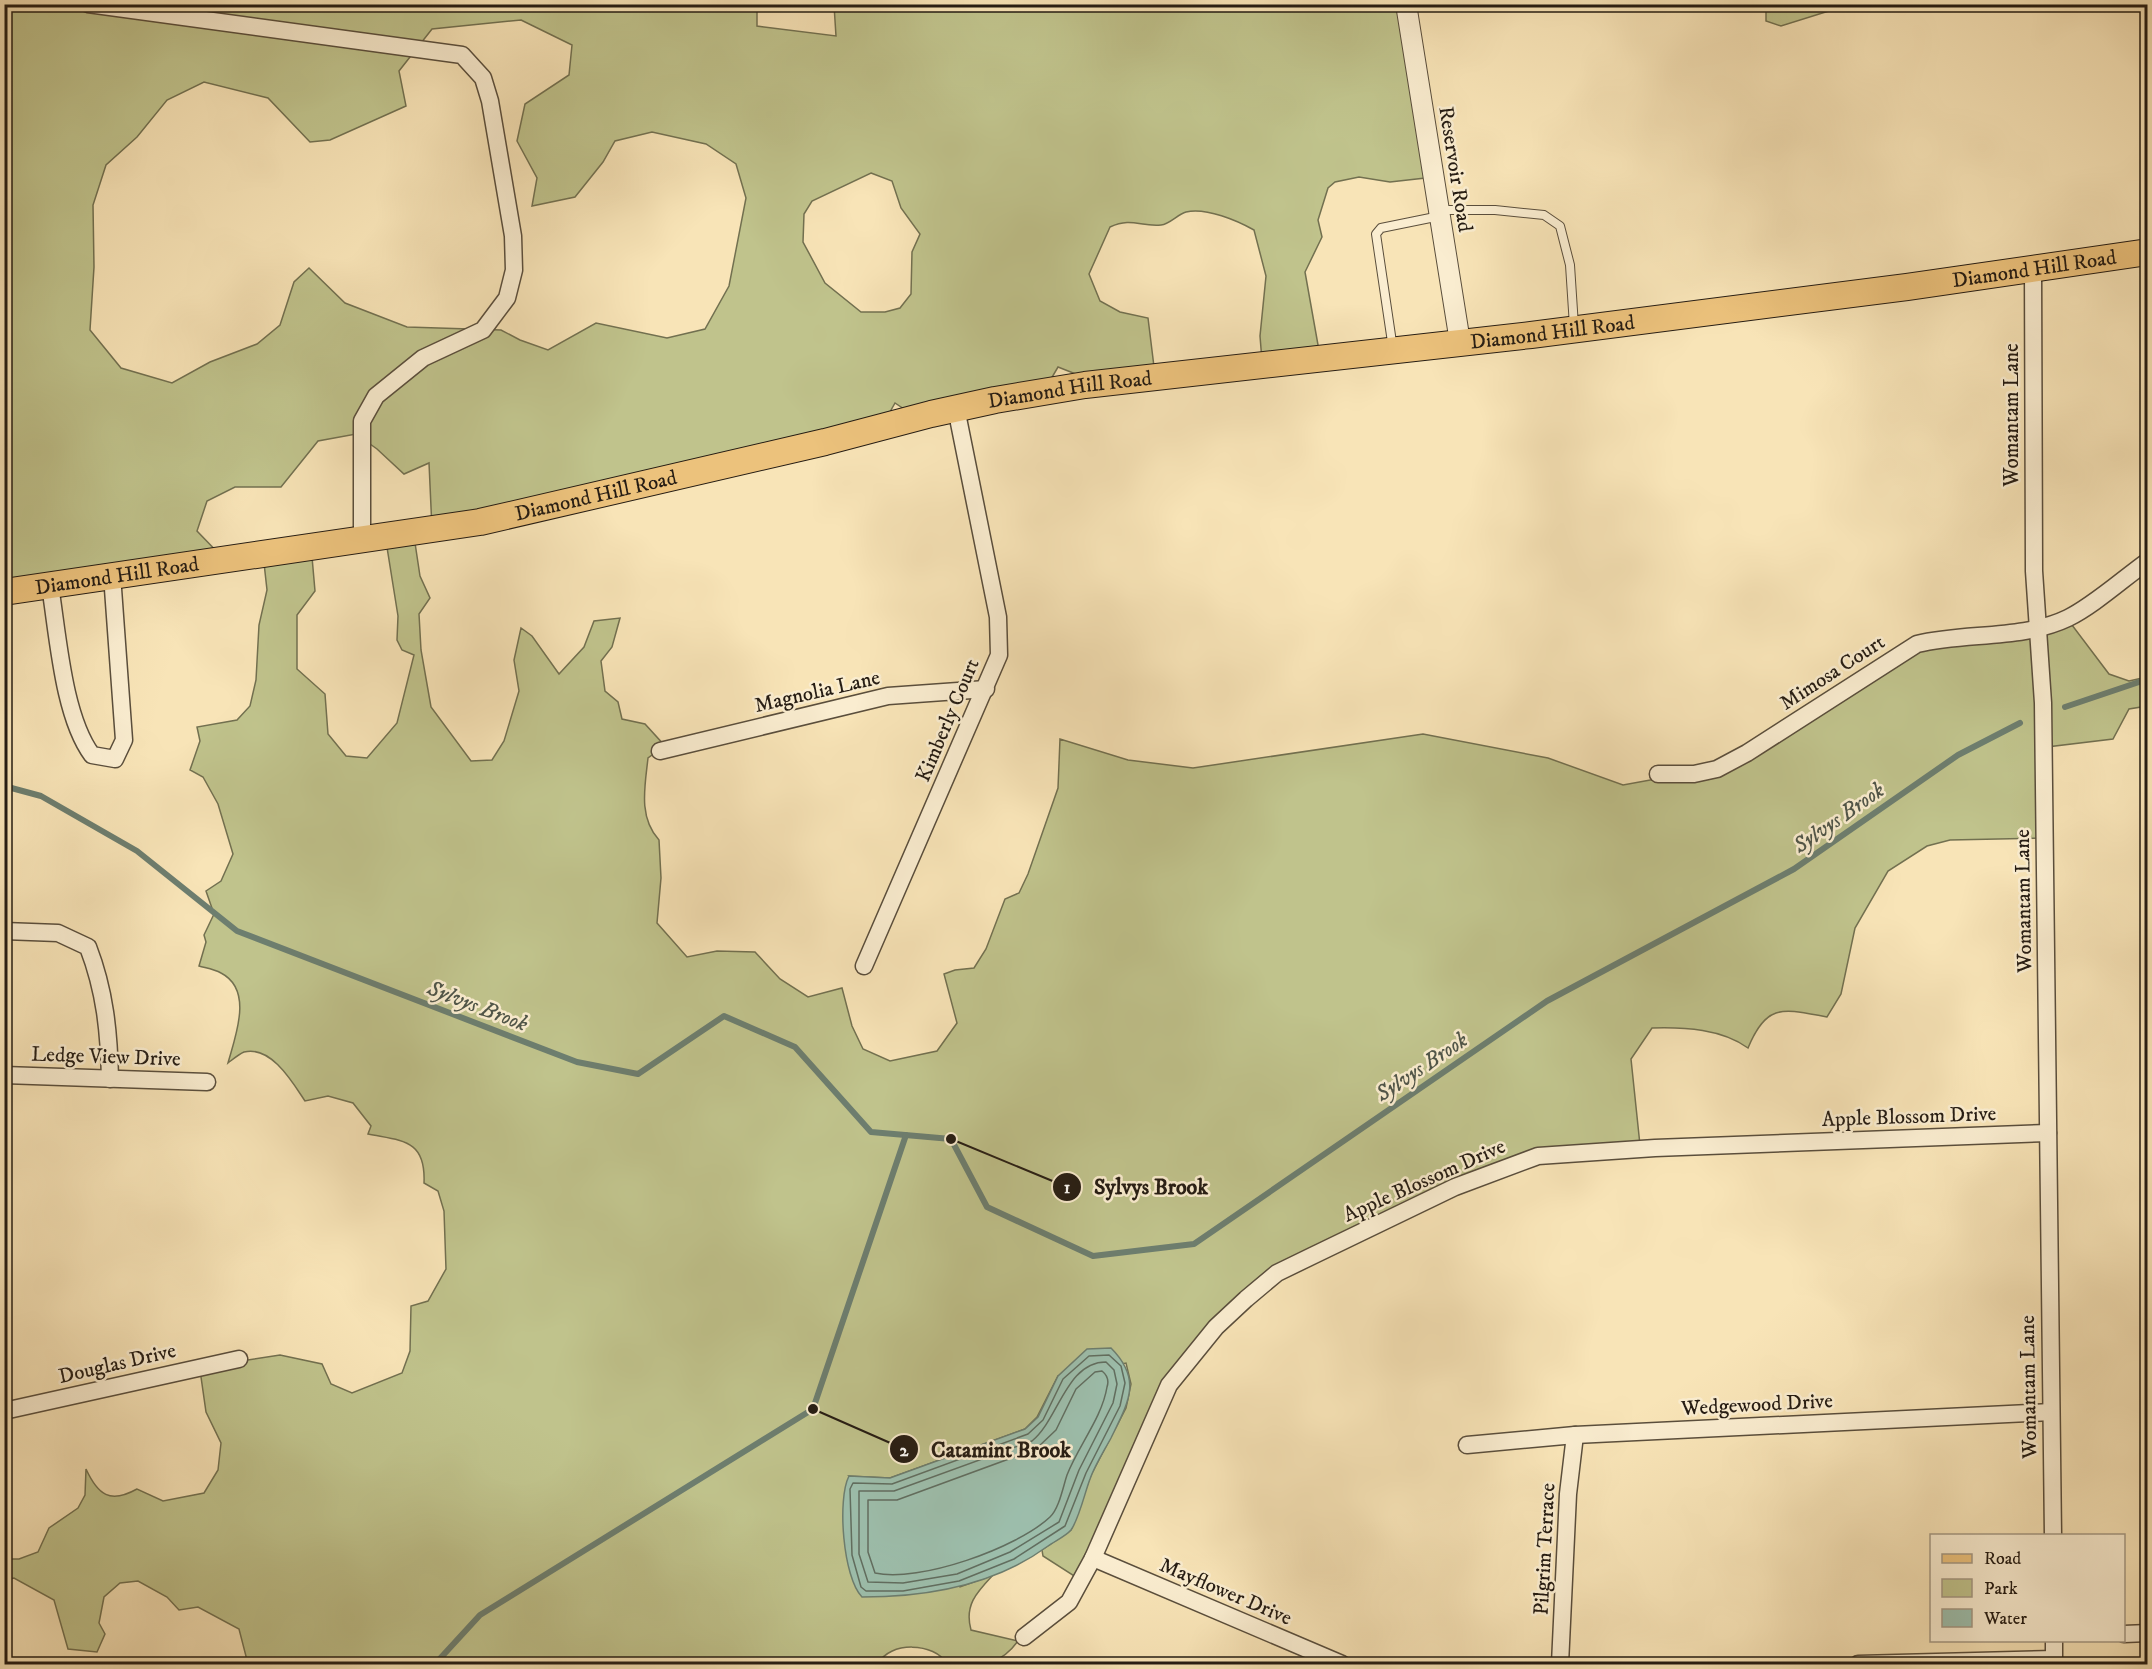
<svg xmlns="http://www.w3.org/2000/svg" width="2152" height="1669" font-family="'IM FELL DW Pica',serif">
<rect width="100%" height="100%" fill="#f8e4b7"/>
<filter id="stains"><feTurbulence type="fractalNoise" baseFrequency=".00333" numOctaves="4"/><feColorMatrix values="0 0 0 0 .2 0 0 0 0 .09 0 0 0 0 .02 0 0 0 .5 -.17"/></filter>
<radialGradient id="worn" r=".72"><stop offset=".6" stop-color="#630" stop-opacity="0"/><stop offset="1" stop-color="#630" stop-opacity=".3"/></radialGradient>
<g fill="#c0c38c" stroke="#727050" stroke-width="1.5" fill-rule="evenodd">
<path d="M757 4V26L836 36 834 5H1411L1434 177 1390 182 1359 177 1335 182 1328 188 1318 220 1322 237 1305 272 1320 356 1262 361 1260 336 1266 276 1254 230C1238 221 1206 207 1186 212 1178 214 1170 224 1161 225 1140 227 1132 217 1110 227L1089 274 1100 301 1120 312 1148 318 1155 375 1101 384 1058 367 1044 391 916 417 895 403 882 426 432 529 429 463 404 474 377 449 356 434 318 441 281 487H235L207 501 197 531 224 559 5 593V5ZM521 20 572 45 569 75 525 104 517 141 537 178 532 206 575 197 603 162 615 141 652 132 706 144 736 164 746 198 729 286 705 329 667 338 596 323 548 350 520 340 501 330 407 327 345 303 309 268 294 282 280 325 257 344 210 362 172 383 121 368 90 330 94 267 93 205 106 165 137 137 167 100 204 82 268 98 310 142 330 140 406 106 399 71 432 29ZM871 173 892 181 901 208 920 234 912 252 911 294 900 308 885 312H861L825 283 803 242 804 214 812 201Z"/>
<polygon points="1766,5 1766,4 1848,5 1781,26 1766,21"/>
<path d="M386 541 415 543 420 576 430 598 419 614 421 650 431 707 471 761 492 760 504 741 519 691 514 660 521 628 532 636 559 674 584 647 594 621 620 618 612 647 601 661 605 691 618 702 622 719 645 724 665 746 648 758C645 786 638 817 659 840L661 878 657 923 687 957 717 951 755 952 780 979 808 997 842 988 852 1026 863 1049 890 1061 937 1051 957 1023 944 974 955 970 974 968 986 949 1005 899 1019 893 1028 874 1058 788 1060 739 1128 760 1193 768 1423 734 1548 758 1623 785 1716 768 1923 647 2069 621 2109 674 2129 681 2147 677V706L2129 709 2113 739 2047 747V838L1950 840 1927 846 1888 871 1855 928 1841 994 1827 1017C1784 1009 1767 1002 1748 1048 1722 1029 1685 1027 1652 1028L1631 1059 1640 1145 1534 1155 1338 1241 1244 1303 1164 1405 1085 1583 1043 1556 1042 1550 1071 1530 1091 1475 1126 1408 1131 1384 1126 1363 1058 1376 1037 1417 1025 1429 890 1478 849 1476 960 1587 993 1575C977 1592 964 1605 971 1630L1018 1641C998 1669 978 1664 947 1664 935 1642 889 1641 878 1664H248L239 1629 198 1607 179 1610 167 1597 138 1581 120 1583 104 1597 99 1623 105 1634 97 1652 68 1649 54 1600 14 1578 5 1580 4 1559H19L38 1552 49 1528 78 1508 85 1495 86 1469C98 1495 110 1504 137 1489L163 1501 204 1493 218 1470 221 1443 206 1412 200 1370 208 1366 280 1355 322 1364 331 1384 352 1393 402 1373 410 1351 411 1306 428 1301 446 1269 444 1211 438 1191 424 1183C426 1139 402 1141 368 1134L371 1126 353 1103 328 1096 305 1101C293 1083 271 1045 244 1052 239 1054 232 1060 228 1063 235 1037 254 990 221 973 214 969 206 968 199 966L206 942 204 935 214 914 206 891 221 881 233 854 218 804 203 777 190 770 200 741 197 727 237 720 250 706 256 680 259 625 267 590 263 554 312 557 315 591 297 615V669L325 694 328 734 346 756 367 758 397 723 414 655 402 650 397 640 398 616Z"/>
</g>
<path fill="#9dbfad" stroke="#6d7e6f" stroke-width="1.5" d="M1111 1348C1143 1380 1128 1403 1111 1438 1104 1451 1095 1465 1090 1479 1085 1492 1079 1519 1071 1530 1066 1536 1055 1541 1048 1546 995 1585 927 1597 862 1597 843 1578 837 1499 849 1476L890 1478 1025 1429 1038 1417 1058 1376 1087 1349Z"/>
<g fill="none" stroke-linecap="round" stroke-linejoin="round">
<g stroke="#616e60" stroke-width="1.5">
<polygon points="1109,1355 1121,1366 1125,1383 1120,1406 1086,1473 1065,1526 1014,1559 959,1581 903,1591 866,1591 861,1587 852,1555 850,1489 853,1483 892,1484 1028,1434 1043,1420 1063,1379 1089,1356"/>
<path d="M1106 1362 1114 1370 1117 1384 1113 1403 1079 1470 1059 1522 1010 1552 957 1574 903 1583 868 1582 859 1554V1491H894L1032 1441C1059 1419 1066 1362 1106 1362Z"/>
<path d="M1102 1371C1107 1375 1109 1381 1107 1387 1102 1418 1078 1446 1067 1475 1063 1487 1059 1509 1050 1517 1017 1548 919 1583 875 1573L868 1552V1500H897L1036 1449 1056 1430 1076 1389 1095 1372Z"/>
</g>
<g stroke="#6d7e6f" stroke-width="6">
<polyline points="2065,707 2148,679"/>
<polyline points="4,786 41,796 137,851 237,931 577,1062 638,1074 724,1016 795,1047 871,1132 951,1139 987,1207 1093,1256 1194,1244 1547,1001 1794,869 1958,755 2020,723"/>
<polyline points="435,1664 480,1615 813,1409 906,1135"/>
</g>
<defs>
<g id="service">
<polyline points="1439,210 1495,210 1544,215 1560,226 1570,265 1574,326"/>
<polyline points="1393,349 1376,234 1381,228 1440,216"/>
</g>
<g id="minor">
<polyline points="88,4 462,55 483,78 490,101 513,236 514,270 507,298 483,330 423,358 376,396 362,421 362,539"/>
<polyline points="2033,266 2034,571 2043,703 2053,1536"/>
<path d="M50 586C58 635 63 716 92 755L115 759 124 740 112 575"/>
<polyline points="660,751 888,696 986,689"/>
<path d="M1658 774H1694L1717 769 1747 753 1917 644C1966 632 2022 640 2068 618 2093 606 2124 578 2148 561"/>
<path d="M4 931 58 933 88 947C105 991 109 1032 110 1079"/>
<polyline points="864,966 999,655 998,617 956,408"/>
<polyline points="4,1075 207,1082"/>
<polyline points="4,1411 239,1359"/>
<polyline points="1467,1445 1575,1435 2051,1412"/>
<polyline points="1093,1558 1342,1664"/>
<polyline points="2124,1634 2148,1633"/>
<polyline points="1024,1637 1069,1602 1093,1558 1169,1385 1216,1327 1246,1299 1277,1273 1312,1256 1455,1187 1538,1156 1655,1148 2048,1133"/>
<polyline points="1560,1664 1568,1494 1575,1435"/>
<polyline points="1858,1664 2054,1659"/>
<polyline points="2054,1664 2054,1640"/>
</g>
<polyline id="tertiary" points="1406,4 1460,342"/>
<g id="primary">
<path id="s1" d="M4 592 480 522 825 442 931 414 995 400 1085 385 1531 335 1907 287 2148 252"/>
</g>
</defs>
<use href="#service" stroke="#5a4e3c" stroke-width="10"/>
<use href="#minor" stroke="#5a4e3c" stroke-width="19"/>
<use href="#tertiary" stroke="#5a4e3c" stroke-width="22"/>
<use href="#primary" stroke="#251c13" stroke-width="28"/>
<use href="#service" stroke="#faedd0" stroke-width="8"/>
<use href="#minor" stroke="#faedd0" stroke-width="16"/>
<use href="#tertiary" stroke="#faedd0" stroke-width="20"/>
<use href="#primary" stroke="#ecc27c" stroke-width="26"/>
</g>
<g text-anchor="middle" stroke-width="5" stroke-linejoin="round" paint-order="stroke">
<g font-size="21" fill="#251c13" stroke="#faedd0">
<text transform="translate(1456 169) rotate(81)" y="7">Reservoir Road</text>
<text dy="7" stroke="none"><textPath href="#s1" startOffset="2058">Diamond Hill Road</textPath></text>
<text dy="7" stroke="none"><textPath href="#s1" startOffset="1572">Diamond Hill Road</textPath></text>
<text dy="7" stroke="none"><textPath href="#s1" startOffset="1086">Diamond Hill Road</textPath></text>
<text transform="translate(2011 415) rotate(-90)" y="7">Womantam Lane</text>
<text dy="7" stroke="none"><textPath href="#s1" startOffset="600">Diamond Hill Road</textPath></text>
<text dy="7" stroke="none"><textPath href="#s1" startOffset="114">Diamond Hill Road</textPath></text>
<text transform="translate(1832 672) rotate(-33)" y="7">Mimosa Court</text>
<text transform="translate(817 691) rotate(-13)" y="7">Magnolia Lane</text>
<text transform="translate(947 720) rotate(-67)" y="7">Kimberly Court</text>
<text transform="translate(2023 901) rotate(-91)" y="7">Womantam Lane</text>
<text transform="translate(106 1056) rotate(2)" y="7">Ledge View Drive</text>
<text transform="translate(1909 1116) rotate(-2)" y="7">Apple Blossom Drive</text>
<text transform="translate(1424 1180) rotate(-24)" y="7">Apple Blossom Drive</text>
<text transform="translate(117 1363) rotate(-13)" y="7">Douglas Drive</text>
<text transform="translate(2028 1387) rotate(-91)" y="7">Womantam Lane</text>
<text transform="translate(1757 1404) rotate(-3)" y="7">Wedgewood Drive</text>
<text transform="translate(1544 1549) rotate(-87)" y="7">Pilgrim Terrace</text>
<text transform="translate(1226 1591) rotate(23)" y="7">Mayflower Drive</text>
</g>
<g font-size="22" font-style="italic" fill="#4f5549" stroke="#faedd0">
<text transform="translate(1838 817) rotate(-35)" y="8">Sylvys Brook</text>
<text transform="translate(478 1005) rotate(21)" y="8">Sylvys Brook</text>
<text transform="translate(1421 1066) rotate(-34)" y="8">Sylvys Brook</text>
</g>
</g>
<path fill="none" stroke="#251c13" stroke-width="2" d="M951 1139L1067 1187M813 1409L904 1449"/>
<g fill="#251c13" stroke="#faedd0" stroke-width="2">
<circle cx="951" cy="1139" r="6"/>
<circle cx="813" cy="1409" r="6"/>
<circle cx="1067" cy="1187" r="15"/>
<circle cx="904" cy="1449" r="15"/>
</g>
<g font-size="18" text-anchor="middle" font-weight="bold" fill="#fff">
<text x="1067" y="1193">1</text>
<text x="904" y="1456">2</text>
</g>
<g font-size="22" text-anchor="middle" font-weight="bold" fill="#251c13" stroke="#faedd0" stroke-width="5" stroke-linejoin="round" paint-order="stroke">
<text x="1151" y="1194">Sylvys Brook</text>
<text x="1001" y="1457">Catamint Brook</text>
</g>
<rect width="2152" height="1669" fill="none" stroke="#f8e4b7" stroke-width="24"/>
<rect x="6" y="6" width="2140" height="1657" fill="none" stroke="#251c13" stroke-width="3"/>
<rect x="12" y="12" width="2128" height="1645" fill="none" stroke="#251c13" stroke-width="1.5"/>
<rect x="1930" y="1534" width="195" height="108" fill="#faedd0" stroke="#a59984" stroke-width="1.5"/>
<rect x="1942" y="1554" width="30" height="9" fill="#ecc27c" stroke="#a59984" stroke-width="1.5"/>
<text x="1984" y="1564" font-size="18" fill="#251c13">Road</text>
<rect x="1942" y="1579" width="30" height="18" fill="#c0c38c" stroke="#a59984" stroke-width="1.5"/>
<text x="1984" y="1594" font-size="18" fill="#251c13">Park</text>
<rect x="1942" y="1609" width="30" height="18" fill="#9dbfad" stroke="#a59984" stroke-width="1.5"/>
<text x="1984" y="1624" font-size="18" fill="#251c13">Water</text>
<rect width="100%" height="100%" filter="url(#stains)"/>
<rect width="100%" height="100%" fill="url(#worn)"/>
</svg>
